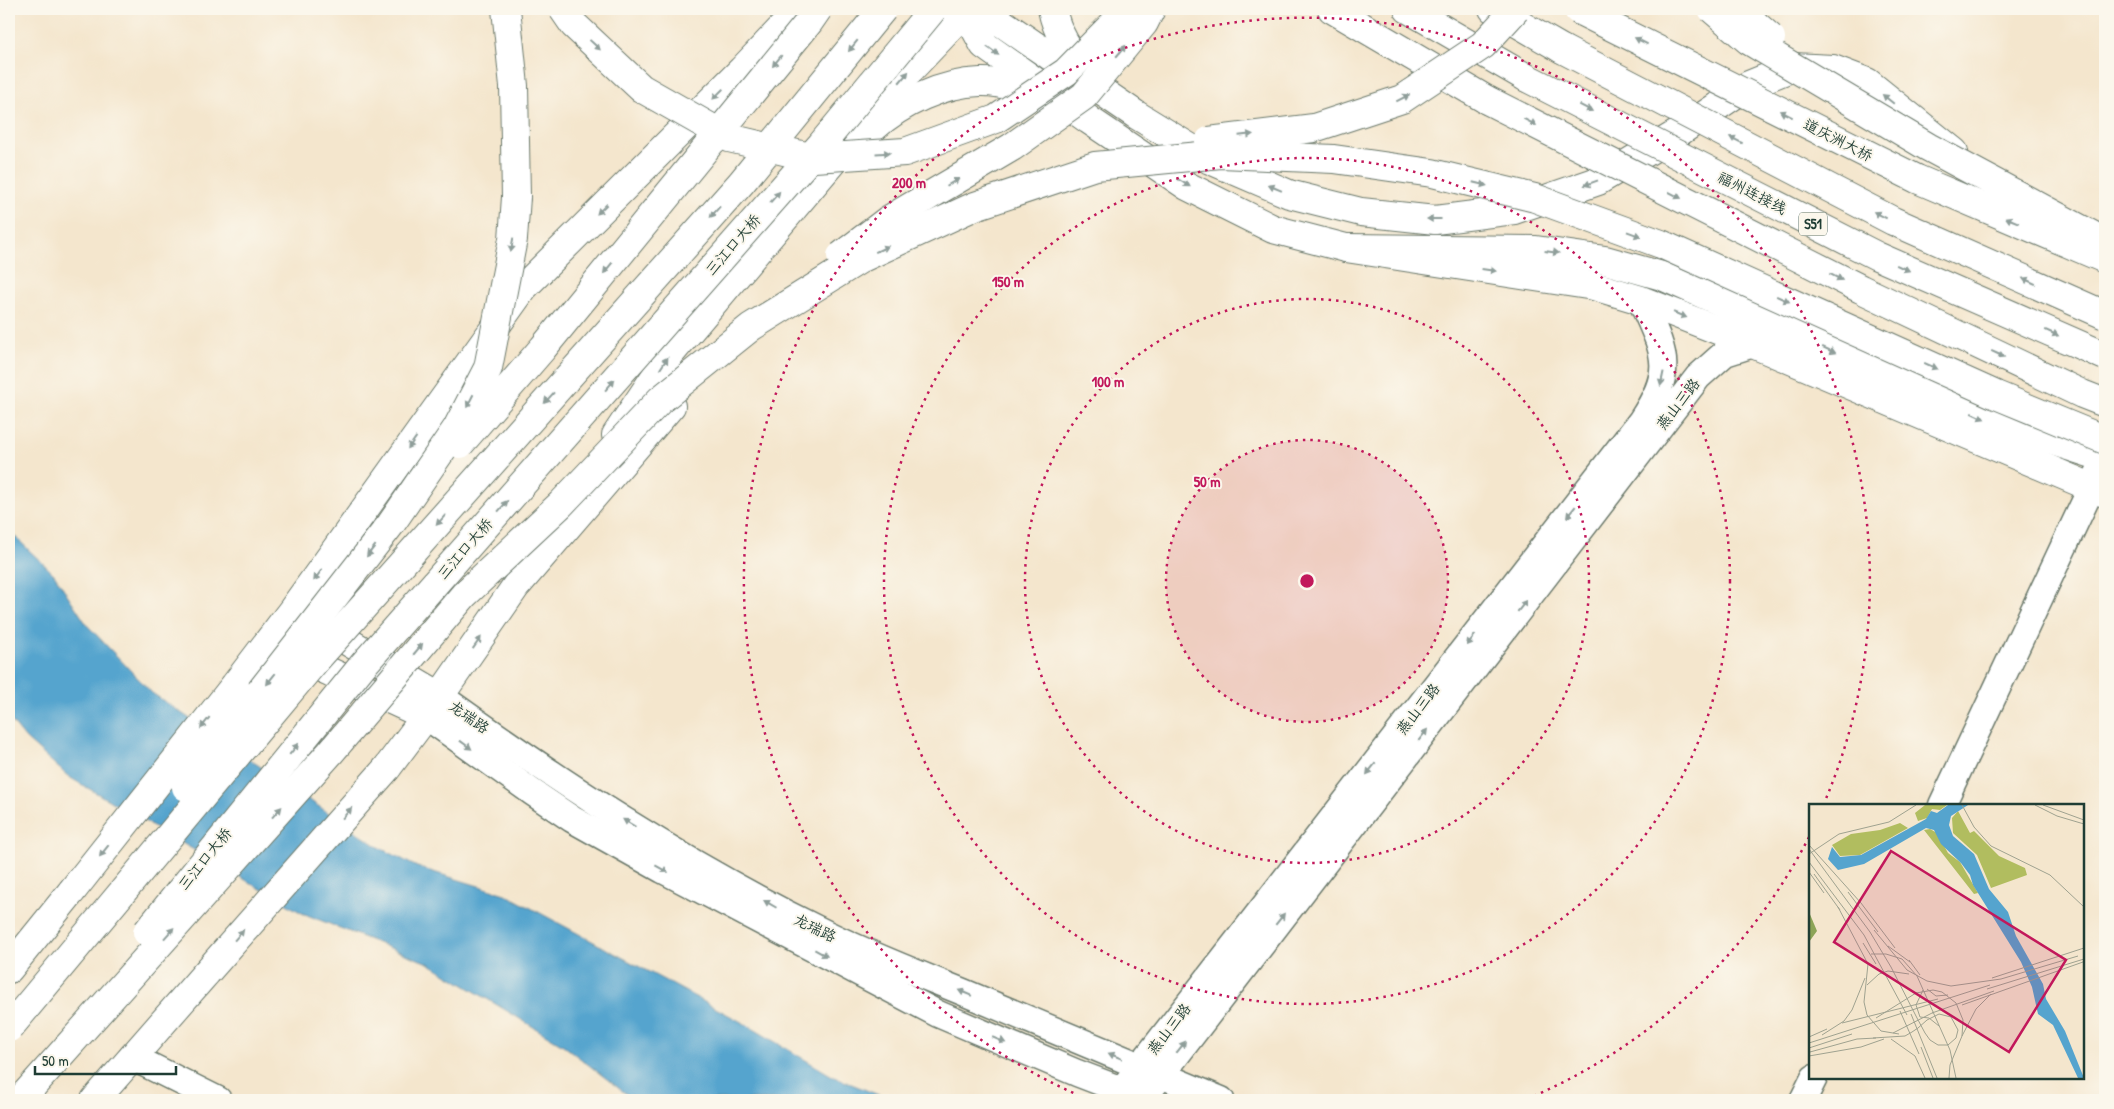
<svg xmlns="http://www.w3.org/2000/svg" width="2114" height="1109" font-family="'Patrick Hand','LXGW WenKai TC',sans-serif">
<rect width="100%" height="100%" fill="#fbf7ec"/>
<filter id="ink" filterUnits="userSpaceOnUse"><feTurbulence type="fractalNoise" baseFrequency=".02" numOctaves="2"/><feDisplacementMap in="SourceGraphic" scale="10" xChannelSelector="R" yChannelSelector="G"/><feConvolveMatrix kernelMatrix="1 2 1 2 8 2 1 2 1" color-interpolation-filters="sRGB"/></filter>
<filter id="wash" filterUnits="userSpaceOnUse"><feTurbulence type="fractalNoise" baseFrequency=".0096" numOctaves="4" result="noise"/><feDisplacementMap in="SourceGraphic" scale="20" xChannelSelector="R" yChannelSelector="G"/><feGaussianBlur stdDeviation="1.12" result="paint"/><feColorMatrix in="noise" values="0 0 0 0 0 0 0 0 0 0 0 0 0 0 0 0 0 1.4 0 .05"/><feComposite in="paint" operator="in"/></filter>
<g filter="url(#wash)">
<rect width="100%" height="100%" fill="#f4e6cd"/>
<polygon fill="#55a4ce" stroke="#3a7081" points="9,531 54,574 87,625 152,693 377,846 417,867 505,894 747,1025 834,1077 891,1100 634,1100 563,1045 428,963 302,913 69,777 26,739 9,718"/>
</g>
<g filter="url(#ink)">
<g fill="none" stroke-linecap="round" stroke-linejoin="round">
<defs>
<g id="tertiary">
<path d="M440 696C560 782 684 864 817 929 864 953 914 972 963 992 1049 1028 1135 1064 1221 1100"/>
<polyline points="426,716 532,792 572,819 663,870 938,1014 1077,1073 1137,1096"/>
<polyline points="1942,805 2105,459"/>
<polyline points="132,1057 218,1100"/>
<path d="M1114 1100 1641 421C1676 368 1665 354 1641 300"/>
<polyline points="1142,1100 1698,377 1725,353 1753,344"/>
<polyline points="1803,1100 1814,1078"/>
</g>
<g id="secondary">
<polyline points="962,9 1002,23 1135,114 1210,160 1289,194 1361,212 1435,220 1514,210 1598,181 1675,135 1749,85 1793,67 1833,69 1867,82 1954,152"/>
<path d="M1052 9C1057 34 1070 54 1087 72"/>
<polyline points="966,12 984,45 1089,120 1187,186 1273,229 1346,248 1594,286 1641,300 1753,344 2105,493"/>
<path d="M873 128C901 103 942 83 980 82 1001 81 1024 90 1043 98"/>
<polyline points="616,435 671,353 910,70 968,9"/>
<polyline points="318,624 440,696"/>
<polyline points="291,654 426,716"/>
<polyline points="235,685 293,609 524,287 742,70 800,9"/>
<polyline points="387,768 426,716 532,563"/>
<polyline points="9,969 72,891"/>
<polyline points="95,1100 207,972"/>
</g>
<g id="trunk">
<polyline points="506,9 514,86 516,197"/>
<polyline points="1332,9 1487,100"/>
<polyline points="1346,248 1536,250 1605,260 1662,276 1987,420 2105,458"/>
<polyline points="519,583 671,406"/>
</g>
<g id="motorway">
<polyline points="1408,9 1527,78"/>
<polyline points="1493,9 1562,49"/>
</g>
</defs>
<use href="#tertiary" stroke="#6a786a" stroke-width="29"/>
<use href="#secondary" stroke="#6a786a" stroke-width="30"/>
<use href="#trunk" stroke="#6a786a" stroke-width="30"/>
<use href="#motorway" stroke="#6a786a" stroke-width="30"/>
<use href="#tertiary" stroke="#fff" stroke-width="26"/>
<use href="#secondary" stroke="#fff" stroke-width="28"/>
<use href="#trunk" stroke="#fff" stroke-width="28"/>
<use href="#motorway" stroke="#fff" stroke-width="28"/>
<defs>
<g id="secondary-bridge">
<polyline points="72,891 235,685"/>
<polyline points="207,972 387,768"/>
</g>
<g id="trunk-bridge">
<polyline points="563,9 574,25 641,88 729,138 814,158 905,152 996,119 1066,72 1128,9"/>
<polyline points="1712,9 1748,40 1928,147 2105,242"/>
<polyline points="1743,9 1756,25 1771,38"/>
<polyline points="1578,10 1917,179 2105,259"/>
<polyline points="1487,100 1861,289 2082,394 2105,403"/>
<polyline points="1209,141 1314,128 1402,99 1483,45 1516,9"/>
<polyline points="841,256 888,220 1012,147 1084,96 1144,23 1151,9"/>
<polyline points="460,444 543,348 809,22 818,9"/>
<polyline points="186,787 391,524 457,428 488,368 513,239 516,197"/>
<polyline points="147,932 363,665 821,145 933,9"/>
<polyline points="9,1028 316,660 741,183 883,9"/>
<polyline points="20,1100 330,753 464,595 561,504 660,400 751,327 862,258 975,206 1095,166 1221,154 1334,159 1432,173 1535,198 1661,244 1996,395 2105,440"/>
</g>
<g id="motorway-bridge">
<polyline points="1562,49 1893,221 2105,315"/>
<polyline points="1527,78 1877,256 2105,356"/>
</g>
</defs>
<use href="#secondary-bridge" stroke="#6a786a" stroke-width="30" stroke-linecap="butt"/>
<use href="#trunk-bridge" stroke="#6a786a" stroke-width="30" stroke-linecap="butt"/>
<use href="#motorway-bridge" stroke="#6a786a" stroke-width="30" stroke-linecap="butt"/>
<use href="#secondary-bridge" stroke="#fff" stroke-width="28"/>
<use href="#trunk-bridge" stroke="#fff" stroke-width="28"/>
<use href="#motorway-bridge" stroke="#fff" stroke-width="28"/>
</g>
<defs><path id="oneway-solid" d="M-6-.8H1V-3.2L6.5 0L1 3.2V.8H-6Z" transform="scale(1.25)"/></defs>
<g fill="#8f9e9a">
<use href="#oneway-solid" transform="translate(1641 41) rotate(-153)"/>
<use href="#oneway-solid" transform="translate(595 45) rotate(43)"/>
<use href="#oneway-solid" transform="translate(853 46) rotate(129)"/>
<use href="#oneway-solid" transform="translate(993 51) rotate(36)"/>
<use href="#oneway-solid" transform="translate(1121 51) rotate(-50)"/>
<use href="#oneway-solid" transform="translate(777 61) rotate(129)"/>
<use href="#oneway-solid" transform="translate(904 77) rotate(-50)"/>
<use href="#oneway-solid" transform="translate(718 94) rotate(135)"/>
<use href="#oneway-solid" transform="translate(1403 98) rotate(-27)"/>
<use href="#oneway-solid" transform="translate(1888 99) rotate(-141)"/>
<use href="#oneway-solid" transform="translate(1586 108) rotate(27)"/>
<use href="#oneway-solid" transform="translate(1786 114) rotate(-153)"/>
<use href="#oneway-solid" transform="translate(1530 122) rotate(27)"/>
<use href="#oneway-solid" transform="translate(1246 135) rotate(-6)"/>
<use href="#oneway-solid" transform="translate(1736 140) rotate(-153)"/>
<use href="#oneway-solid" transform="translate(883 153) rotate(-4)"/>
<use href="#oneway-solid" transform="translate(953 182) rotate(-30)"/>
<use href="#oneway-solid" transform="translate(1184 183) rotate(32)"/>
<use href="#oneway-solid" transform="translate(1591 183) rotate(160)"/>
<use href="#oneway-solid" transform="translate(1480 184) rotate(14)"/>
<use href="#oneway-solid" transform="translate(1275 188) rotate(-157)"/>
<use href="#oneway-solid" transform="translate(1675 195) rotate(27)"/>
<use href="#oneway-solid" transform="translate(775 197) rotate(-49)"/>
<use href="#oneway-solid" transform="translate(602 209) rotate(135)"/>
<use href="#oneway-solid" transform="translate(715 212) rotate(132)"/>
<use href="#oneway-solid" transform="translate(1880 215) rotate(-153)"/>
<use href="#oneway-solid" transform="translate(1434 219) rotate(180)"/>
<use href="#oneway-solid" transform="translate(2012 220) rotate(-157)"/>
<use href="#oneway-solid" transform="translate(1634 234) rotate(20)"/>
<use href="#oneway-solid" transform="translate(512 245) rotate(100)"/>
<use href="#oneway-solid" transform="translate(882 249) rotate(-25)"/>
<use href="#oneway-solid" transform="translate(1552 252) rotate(8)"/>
<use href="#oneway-solid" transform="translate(608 268) rotate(129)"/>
<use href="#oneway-solid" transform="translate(1903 268) rotate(24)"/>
<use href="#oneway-solid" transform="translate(1489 270) rotate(8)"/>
<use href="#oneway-solid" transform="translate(1836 277) rotate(27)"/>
<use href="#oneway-solid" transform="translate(2029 281) rotate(-156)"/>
<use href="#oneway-solid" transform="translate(1783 299) rotate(24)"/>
<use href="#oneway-solid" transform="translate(1680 315) rotate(22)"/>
<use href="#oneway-solid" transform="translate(2052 333) rotate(24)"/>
<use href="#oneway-solid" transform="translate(1829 350) rotate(24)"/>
<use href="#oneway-solid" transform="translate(1998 354) rotate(25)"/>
<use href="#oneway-solid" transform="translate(664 363) rotate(-57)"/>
<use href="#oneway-solid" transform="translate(1931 366) rotate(24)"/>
<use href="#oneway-solid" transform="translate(1662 379) rotate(102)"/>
<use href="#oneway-solid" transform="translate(610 385) rotate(-49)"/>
<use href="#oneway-solid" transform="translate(549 398) rotate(132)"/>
<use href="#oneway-solid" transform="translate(470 401) rotate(117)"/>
<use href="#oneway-solid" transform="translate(1978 416) rotate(24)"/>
<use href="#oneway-solid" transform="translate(412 443) rotate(126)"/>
<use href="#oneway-solid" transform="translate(503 506) rotate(-49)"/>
<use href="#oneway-solid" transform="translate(1571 512) rotate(128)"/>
<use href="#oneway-solid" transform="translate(441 520) rotate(132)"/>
<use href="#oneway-solid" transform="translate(371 551) rotate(128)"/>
<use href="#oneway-solid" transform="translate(318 575) rotate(126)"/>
<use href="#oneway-solid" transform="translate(1522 606) rotate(-52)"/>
<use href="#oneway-solid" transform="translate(1471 640) rotate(128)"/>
<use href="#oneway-solid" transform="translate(477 643) rotate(-55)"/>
<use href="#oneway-solid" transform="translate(418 649) rotate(-50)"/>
<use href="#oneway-solid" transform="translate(271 679) rotate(128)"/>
<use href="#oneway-solid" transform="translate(205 723) rotate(128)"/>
<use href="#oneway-solid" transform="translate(1423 735) rotate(-52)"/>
<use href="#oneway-solid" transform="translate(466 745) rotate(36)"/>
<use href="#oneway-solid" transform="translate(294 749) rotate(-51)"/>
<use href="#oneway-solid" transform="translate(1371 769) rotate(128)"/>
<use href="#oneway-solid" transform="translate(277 812) rotate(-48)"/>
<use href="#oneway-solid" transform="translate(347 813) rotate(-49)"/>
<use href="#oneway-solid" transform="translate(629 823) rotate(-149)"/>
<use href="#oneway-solid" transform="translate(104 851) rotate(128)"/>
<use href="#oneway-solid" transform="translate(662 869) rotate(28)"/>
<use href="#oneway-solid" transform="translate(770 904) rotate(-150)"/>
<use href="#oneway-solid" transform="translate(1280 919) rotate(-52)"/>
<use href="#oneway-solid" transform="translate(169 933) rotate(-48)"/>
<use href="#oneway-solid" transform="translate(239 935) rotate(-49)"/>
<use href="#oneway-solid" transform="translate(821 953) rotate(28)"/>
<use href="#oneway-solid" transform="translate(965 993) rotate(-157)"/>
<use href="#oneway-solid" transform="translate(999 1040) rotate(23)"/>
<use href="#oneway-solid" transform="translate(1181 1047) rotate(-52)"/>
<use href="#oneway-solid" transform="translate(1115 1056) rotate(-157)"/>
</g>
</g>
<circle cx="1307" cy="581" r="141" fill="#c2185b" fill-opacity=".12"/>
<g fill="none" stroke="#c2185b" stroke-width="2.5" stroke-dasharray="2.5 5">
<circle cx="1307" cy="581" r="141"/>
<circle cx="1307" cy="581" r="282"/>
<circle cx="1307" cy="581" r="423"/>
<path d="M1809 837A563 563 0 0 1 1527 1099M1087 1099A563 563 0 1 1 1825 801"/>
</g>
<g text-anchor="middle" stroke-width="4" stroke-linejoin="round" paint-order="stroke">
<rect fill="#fbf7ec" stroke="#61756b" stroke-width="1" x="1799" y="212.5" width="28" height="23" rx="4"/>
<g font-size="14" font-weight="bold" fill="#1f3d34">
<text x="1813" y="229">S51</text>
</g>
<g font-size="15" fill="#1f3d34" stroke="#fbf7ec">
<text transform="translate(1838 140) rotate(27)" y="5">道庆洲大桥</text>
<text transform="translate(1752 193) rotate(27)" y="5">福州连接线</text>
<text transform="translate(733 245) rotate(-49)" y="5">三江口大桥</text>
<text transform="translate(1678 404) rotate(-52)" y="5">燕山三路</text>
<text transform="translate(465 549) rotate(-49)" y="5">三江口大桥</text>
<text transform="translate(1418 709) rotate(-52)" y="5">燕山三路</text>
<text transform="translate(469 717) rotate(35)" y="5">龙瑞路</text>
<text transform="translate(205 859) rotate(-51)" y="5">三江口大桥</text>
<text transform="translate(815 928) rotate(26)" y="5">龙瑞路</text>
<text transform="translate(1169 1029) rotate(-52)" y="5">燕山三路</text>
</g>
</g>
<g transform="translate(1809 804)">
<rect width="275" height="275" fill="#f4e6cd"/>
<path d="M116 1H138L131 6 123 5 118 14 109 17 106 9ZM149 7 161 29 165 27 190 52 216 64 218 71 182 84 168 51 144 29 143 14ZM91 19 99 24 51 51 31 52 23 41 42 30 71 26ZM121 25 128 29 139 49 151 58 169 89 165 90 115 26Z" fill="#b1bd5f"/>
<path d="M0 108 8 127 0 138Z" fill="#8ca456"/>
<path d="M139 1H159L142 12 140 21 144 32 165 50 180 85 199 108 207 132 234 180 237 195 256 227 275 274H269L244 221 229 210 223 183 212 158 164 81 161 71 152 59 132 40 125 26 117 24 55 60 29 66 19 55 23 43 31 53 52 51 117 15 122 7 128 9Z" fill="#55a4ce"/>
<path fill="none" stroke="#9fa290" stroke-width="1" d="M153 1 165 23 182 42 241 71 275 103M226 1 248 12 275 20M234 1 275 16M0 41 52 99 86 144M0 45 61 128 82 163 108 214 116 229 121 236 129 241H139L147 234 149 226 142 213 130 210 118 216 109 224 103 228 96 232 64 234M0 50 30 30 80 18 107 1M0 58 55 131 98 211M0 68 15 89M5 70 31 106M39 88 69 128M29 103 59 160 55 198 58 211 72 227 90 230M65 126 98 166 118 177 142 182 192 175 269 152M54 139 67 160M79 142 101 158M62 150H77L93 155 108 172 141 246 147 274M100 156 111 171M183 174 275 144M58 181 70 170 79 167 100 170M118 185 127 192 139 191M178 185 275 155M114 186 107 201 111 213 120 214 130 222M153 201 274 158M91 207 110 250M123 209 185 187M102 210 128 274M67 214 107 189 124 186 133 188 147 199 154 216 153 232M33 219 129 195M84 229 125 208M13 231 35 217 43 206 56 174M0 233 18 225M82 235 106 252 116 274M0 239 181 181M112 243 124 274M0 244 43 230M1 248 48 235 67 234M0 252 52 243 75 235M140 274 141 261 153 232 167 205 182 190"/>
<path fill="#c2185b" fill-opacity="0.15" stroke="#c2185b" stroke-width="2.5" d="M82 47 257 156 200 248 25 138Z"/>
<rect width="275" height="275" fill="none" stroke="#1f3d34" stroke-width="2.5"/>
</g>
<circle cx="1307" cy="581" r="8" fill="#c2185b" stroke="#fbf7ec" stroke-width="2.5"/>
<g font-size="15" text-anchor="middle" font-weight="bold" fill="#c2185b" stroke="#fbf7ec" stroke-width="4" stroke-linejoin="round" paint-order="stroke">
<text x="909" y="188">200 m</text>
<text x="1008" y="287">150 m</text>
<text x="1108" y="387">100 m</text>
<text x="1207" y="487">50 m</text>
</g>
<rect width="2114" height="1109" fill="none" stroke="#fbf7ec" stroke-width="30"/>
<path d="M35 1066v8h141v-8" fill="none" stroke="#1f3d34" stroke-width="2.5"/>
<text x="42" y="1066" font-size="15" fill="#1f3d34" stroke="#fbf7ec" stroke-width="4" paint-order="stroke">50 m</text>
</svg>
